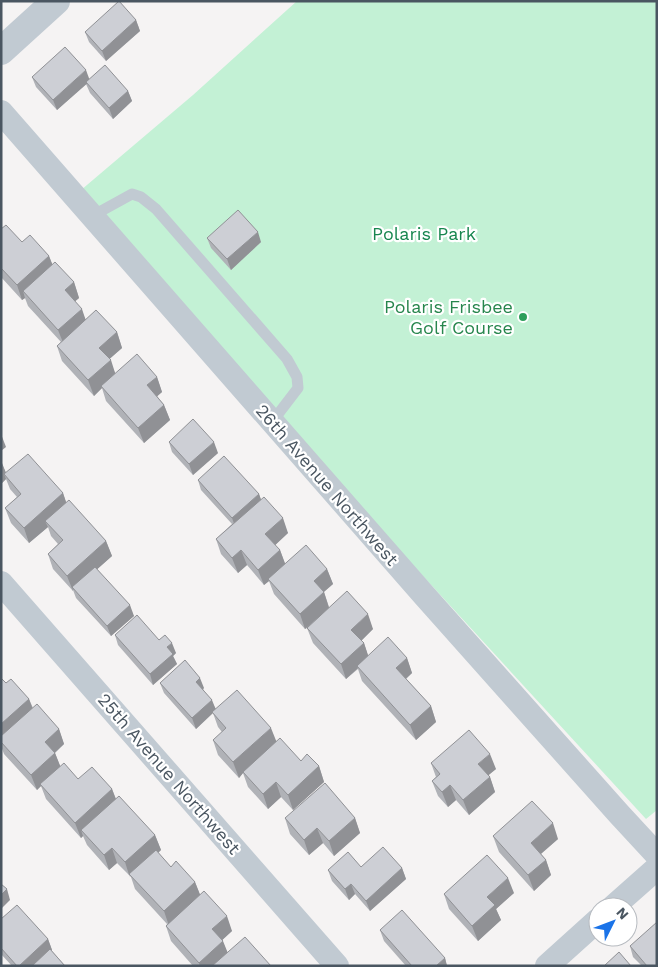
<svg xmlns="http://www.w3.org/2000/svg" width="658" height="967" font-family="'Work Sans',sans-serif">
<rect width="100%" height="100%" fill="#f5f3f3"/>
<polygon fill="#c3f1d5" points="297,1 657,1 657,810 646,819 74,196 193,95"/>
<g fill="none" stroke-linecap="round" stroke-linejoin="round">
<polyline stroke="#c1cad2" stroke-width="11" points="92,216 132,194 141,197 156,209 287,359 297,377 298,388 272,422"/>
<g stroke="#c1cad2" stroke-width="24">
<polyline points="1,112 424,595 619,814 657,855"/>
<polyline points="1,583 337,966"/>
<polyline points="613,907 657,868"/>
<polyline points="547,966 598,920"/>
</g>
<polyline stroke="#c1cad2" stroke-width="28" points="1,51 56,1"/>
</g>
<g fill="#b0b2b7">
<polygon points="136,20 140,31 106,61 89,42 85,32"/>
<polygon points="32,77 90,79 128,91 132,101 113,119 90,93 86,84 57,110 36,87"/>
<polygon points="1,229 22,242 49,256 52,264 74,282 79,298 75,301 86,320 117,332 122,348 109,359 115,373 157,377 162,392 157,396 164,405 170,420 144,443 106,401 102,388 94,396 62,361 57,346 61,342 28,306 25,298 22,300 1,277"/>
<polygon points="207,238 261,242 231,270 211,248"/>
<polygon points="169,442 218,453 193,475 172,452"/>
<polygon points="1,462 6,473 63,493 66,502 106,541 112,556 97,569 134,616 111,636 76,598 73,590 73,591 53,569 48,554 58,544 51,536 48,527 29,543 11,523 5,508 17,497 10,489 6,479 1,484"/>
<polygon points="198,480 259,494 261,500 288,533 275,545 280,550 285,564 327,569 333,584 324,592 329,607 373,629 361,641 364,643 368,656 407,658 412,673 406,679 431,706 436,722 416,740 362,681 358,669 346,679 313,643 307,628 305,629 274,594 269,581 264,585 247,565 238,573 221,554 216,539 232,524 201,490"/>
<polygon points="115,635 159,640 176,653 173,656 177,664 153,685 118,645"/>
<polygon points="1,678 6,683 29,699 33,708 59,729 64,744 55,753 60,766 78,779 112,789 116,799 155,835 161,850 158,853 171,867 195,882 200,895 232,931 222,940 227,952 271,966 193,966 171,941 166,926 167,924 135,889 131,877 117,863 109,870 87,845 83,836 81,838 46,799 41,786 37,790 4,754 1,746 1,736 2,735 1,735"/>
<polygon points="160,683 204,688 203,689 216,709 276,741 301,761 319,766 324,782 293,810 281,797 268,809 248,787 243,773 239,778 218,755 213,740 222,732 218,727 213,713 196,729 164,693"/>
<polygon points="431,763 496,769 488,775 490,777 495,792 469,815 456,800 448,807 438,796 432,781 436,777"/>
<polygon points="285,818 355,818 360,833 334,856 323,843 309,855 290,834"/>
<polygon points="493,836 558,839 541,854 546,860 551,875 534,891 499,852"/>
<polygon points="402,868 406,879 370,911 355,894 349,900 332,881 328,870"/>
<polygon points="514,893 496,909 501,920 478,941 449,909 444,894"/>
<polygon points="1,919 48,939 52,950 51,950 65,966 12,966 1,954"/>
<polygon points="380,930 445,958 447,966 406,966 384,941"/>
<polygon points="630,946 657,966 642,966 633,957"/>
</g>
<g fill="#909195">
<polygon points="136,20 140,31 106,61 102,51"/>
<polygon points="86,70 90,81 57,110 53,100"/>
<polygon points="128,91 132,101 113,119 109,108"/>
<polygon points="258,232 261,242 231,270 227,259"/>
<polygon points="49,256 55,271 23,291 25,298 22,300 17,285"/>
<polygon points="74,282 79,298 71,305 65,290"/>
<polygon points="82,309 87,324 64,345 58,330"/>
<polygon points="117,332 122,348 105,363 99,348"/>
<polygon points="111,360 116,376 101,386 102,388 94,396 88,380"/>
<polygon points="157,377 162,392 153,400 147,385"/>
<polygon points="164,405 170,420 144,443 138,428"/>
<polygon points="1,434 6,447 1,451"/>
<polygon points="214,442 218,453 193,475 189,464"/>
<polygon points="2,463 8,478 4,474 6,479 1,484 1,464"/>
<polygon points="63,493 68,508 45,521 48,527 29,543 24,528"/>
<polygon points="259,494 263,505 236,529 232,518"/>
<polygon points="283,518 288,533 271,549 265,534"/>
<polygon points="106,541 112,556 74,590 72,587 73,590 73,591 67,576"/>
<polygon points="241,550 247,565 238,573 232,558"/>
<polygon points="280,550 286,566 268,579 269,581 264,585 258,570"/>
<polygon points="327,569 333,584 319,596 314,581"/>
<polygon points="324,592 329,608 305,629 300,614"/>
<polygon points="130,605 134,616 111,636 107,626"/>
<polygon points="368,614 373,629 357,645 351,630"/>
<polygon points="172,643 176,653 173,656 177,664 153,685 150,674 167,647"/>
<polygon points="364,643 369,658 357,666 358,668 346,679 341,664"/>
<polygon points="407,658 412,673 401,683 396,668"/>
<polygon points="200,678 204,688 200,692 196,682"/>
<polygon points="29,699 33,710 3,737 1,732 1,724"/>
<polygon points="212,700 216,710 196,729 192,718"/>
<polygon points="431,706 436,722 416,740 410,725"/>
<polygon points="271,728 277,743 243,772 243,773 239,778 233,762"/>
<polygon points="59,729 64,744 50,757 45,742"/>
<polygon points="55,753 61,768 40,784 41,786 37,790 31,775"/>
<polygon points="490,754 496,769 484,779 478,764"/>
<polygon points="319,766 324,782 293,810 288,795"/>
<polygon points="490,777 495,792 469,815 463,800"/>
<polygon points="276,782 281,797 268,809 263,794"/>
<polygon points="450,785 456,800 448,807 442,792"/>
<polygon points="112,789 118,805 81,830 83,836 81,838 75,823"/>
<polygon points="355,818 360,833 334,856 329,841"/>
<polygon points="553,823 558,839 536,858 531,843"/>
<polygon points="317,828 323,843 309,855 304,840"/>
<polygon points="155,835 161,850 132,877 129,874 130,878 125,862"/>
<polygon points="112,848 117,863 109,870 104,855"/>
<polygon points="546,860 551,875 534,891 528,875"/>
<polygon points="402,868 406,879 370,911 366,901"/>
<polygon points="508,878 514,893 496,909 501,920 478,941 472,926 487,897"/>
<polygon points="195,882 201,897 169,926 164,911"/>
<polygon points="351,884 355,894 349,900 345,889"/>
<polygon points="7,889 10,900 1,909 1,895"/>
<polygon points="227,916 232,931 218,944 212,929"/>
<polygon points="48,939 52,950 34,966 19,966"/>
<polygon points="223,941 229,956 217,966 200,966 199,963"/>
<polygon points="445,958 447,966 436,966"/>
</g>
<g fill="#cdcfd5" stroke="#909195">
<polygon points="119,1 136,20 102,51 85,32"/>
<polygon points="65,47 86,70 53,100 32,77"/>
<polygon points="105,65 128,91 109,108 86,82"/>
<polygon points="238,210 258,232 227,259 207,238"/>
<polygon points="6,225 22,242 30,235 49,256 17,285 1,268 1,229"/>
<polygon points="55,262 74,282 65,290 82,309 58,330 23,291"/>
<polygon points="96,310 117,332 99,348 111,360 88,380 57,346"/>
<polygon points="137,354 157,377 147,385 164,405 138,428 101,386"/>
<polygon points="193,419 214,442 189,464 169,442"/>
<polygon points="28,454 63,493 24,528 5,508 21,494 4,474"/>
<polygon points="224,456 259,494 232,518 198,480"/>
<polygon points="264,497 283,518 265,534 280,550 258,570 241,550 232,558 216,539"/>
<polygon points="69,500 106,541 67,576 48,554 63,540 45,521"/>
<polygon points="306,545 327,569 314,581 324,592 300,614 268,579"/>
<polygon points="95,567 130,605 107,626 72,587"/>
<polygon points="347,591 368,614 351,630 364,643 341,664 307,628"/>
<polygon points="137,615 159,640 165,635 172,643 167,647 173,654 150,674 115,635"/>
<polygon points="388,637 407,658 396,668 431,706 410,725 357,666"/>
<polygon points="185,660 200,678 196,682 212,700 192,718 160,683"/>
<polygon points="1,678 6,683 11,679 29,699 1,724"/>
<polygon points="237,690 271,728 233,762 213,740 226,728 212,712"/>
<polygon points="37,704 59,729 45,742 55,753 31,775 1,742 1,736"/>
<polygon points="469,730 490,754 478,764 490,777 463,800 450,785 442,792 432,781 440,774 431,763"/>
<polygon points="280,738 301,761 307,754 319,766 288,795 276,782 263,794 243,772"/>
<polygon points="64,763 78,779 92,767 112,789 75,823 40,784"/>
<polygon points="325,783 355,818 329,841 317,828 304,840 285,818"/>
<polygon points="119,796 155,835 125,862 112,848 104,855 81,830"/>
<polygon points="532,801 553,823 531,843 546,860 528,875 493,836"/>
<polygon points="383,847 402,868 366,901 351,884 345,889 328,870 348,852 361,867"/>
<polygon points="156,850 171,867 176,861 195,882 164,911 129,874"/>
<polygon points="487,855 508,878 487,897 495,905 472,926 444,894"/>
<polygon points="1,884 7,889 1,895"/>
<polygon points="204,891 227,916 212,929 223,941 199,963 166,926"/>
<polygon points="17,905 48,939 19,966 17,966 1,948 1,919"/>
<polygon points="402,910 445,958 436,966 412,966 380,930"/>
<polygon points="657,922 657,966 647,966 630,946"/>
<polygon points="245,937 271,966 212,966"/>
<polygon points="50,949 65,966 32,966"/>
<polygon points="619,952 631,966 604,966"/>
</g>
<circle fill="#2e9e5b" stroke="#fff" stroke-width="2" cx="523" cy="317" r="5"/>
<g text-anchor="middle" stroke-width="4.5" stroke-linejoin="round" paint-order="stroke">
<g font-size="18" fill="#17864f" stroke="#fff">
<text x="424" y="240">Polaris Park</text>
</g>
<g font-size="18" fill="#27864d" stroke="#fff" text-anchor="end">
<text x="513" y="313">Polaris Frisbee<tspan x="513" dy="21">Golf Course</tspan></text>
</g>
<g font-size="18" fill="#4a5661" stroke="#fff">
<text transform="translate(327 485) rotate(49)" y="6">26th Avenue Northwest</text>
<text transform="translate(169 774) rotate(49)" y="6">25th Avenue Northwest</text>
</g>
</g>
<rect width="658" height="967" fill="none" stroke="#4a5661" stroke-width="5"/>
<g transform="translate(613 922) rotate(48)"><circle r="24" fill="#ffffff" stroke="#b7bbc0"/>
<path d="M0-4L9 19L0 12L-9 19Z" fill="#1a73e8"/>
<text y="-8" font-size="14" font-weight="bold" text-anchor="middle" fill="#4a5661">N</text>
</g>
</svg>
